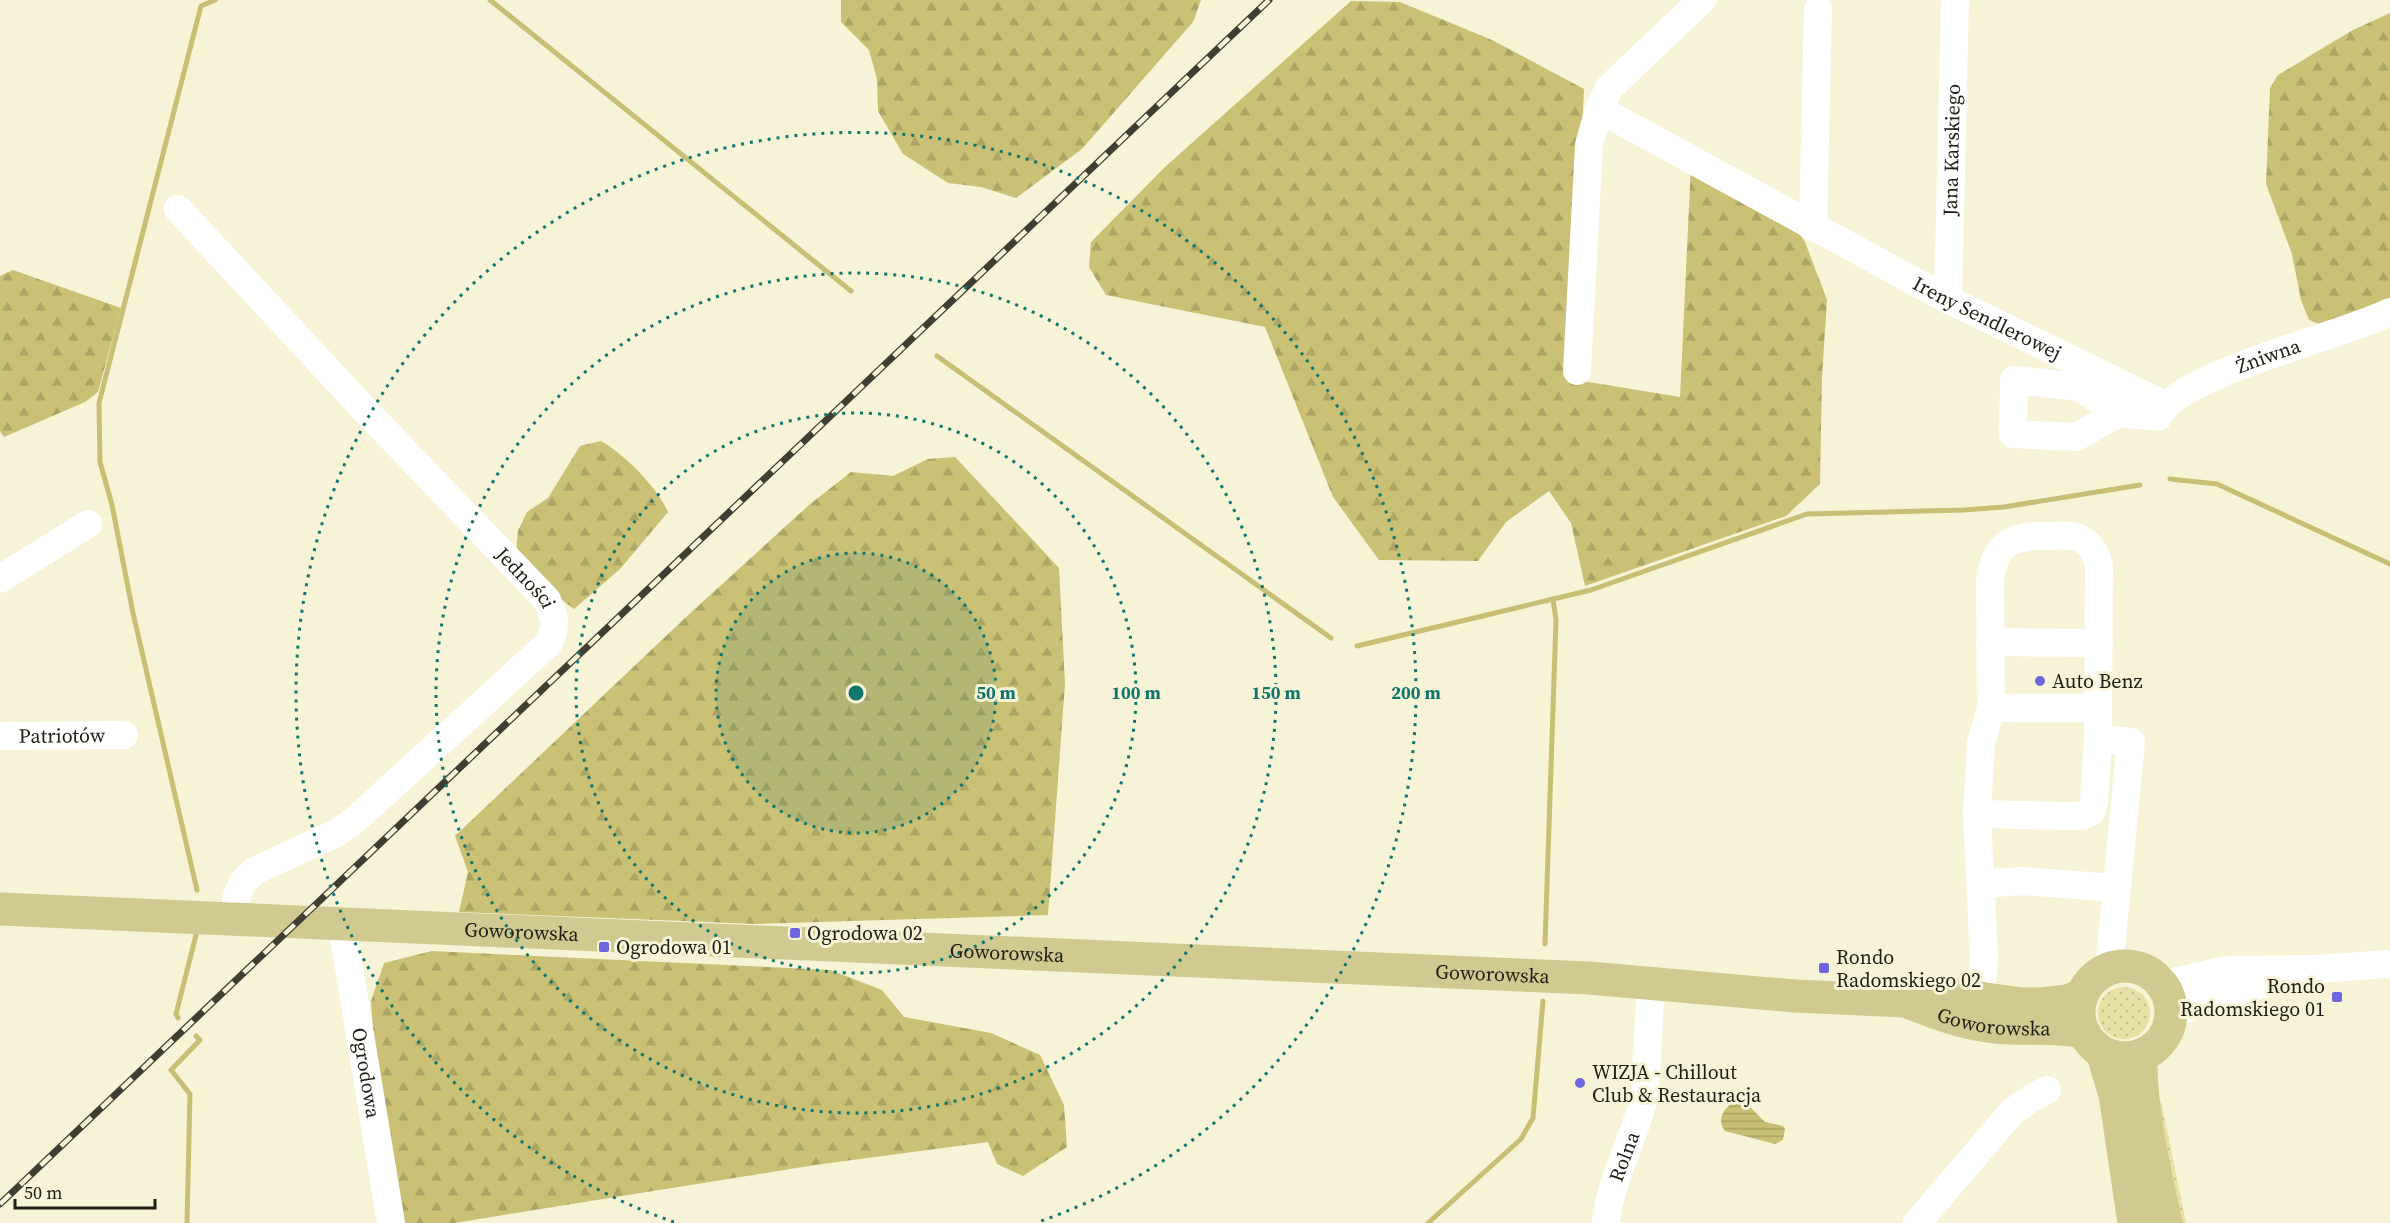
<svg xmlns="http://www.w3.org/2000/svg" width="2390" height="1223" font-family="'Source Serif 4',serif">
<defs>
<pattern id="grass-dots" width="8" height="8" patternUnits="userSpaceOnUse" patternTransform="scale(1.5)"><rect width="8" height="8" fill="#e8e1a6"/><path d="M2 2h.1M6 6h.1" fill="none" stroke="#c7c18e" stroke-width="1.8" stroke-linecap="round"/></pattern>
<pattern id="forest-firs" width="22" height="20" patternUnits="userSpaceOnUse" patternTransform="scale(1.5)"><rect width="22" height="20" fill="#cac076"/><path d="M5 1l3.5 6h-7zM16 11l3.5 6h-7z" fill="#ada565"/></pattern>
<pattern id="water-rules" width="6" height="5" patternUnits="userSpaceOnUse" patternTransform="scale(1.5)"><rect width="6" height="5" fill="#c8be74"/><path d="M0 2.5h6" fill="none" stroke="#aba364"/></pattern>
</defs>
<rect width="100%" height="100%" fill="#f6f3d7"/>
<g fill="url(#grass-dots)">
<circle cx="2124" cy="1013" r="26"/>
<polygon points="2152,1101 2161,1101 2186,1223 2179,1223"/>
</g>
<g fill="url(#forest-firs)">
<polygon points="841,0 1201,0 1193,22 1082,149 1016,198 981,187 948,183 903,154 878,111 877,79 869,50 841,22"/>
<polygon points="1351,1 1400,2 1492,40 1584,89 1570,379 1680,397 1691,164 1775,201 1805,242 1827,300 1822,376 1820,484 1786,516 1585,586 1571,523 1549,491 1506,522 1478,561 1379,560 1333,497 1265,327 1106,295 1089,267 1091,242 1165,167"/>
<polygon points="2390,13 2390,304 2330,328 2309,320 2301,300 2292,254 2266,184 2270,88 2278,75 2351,31"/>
<polygon points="13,270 121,308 98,392 85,402 4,437 0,431 0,276"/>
<path d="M601 441C625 455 657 487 668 512L620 569 574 609 559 598 516 552 518 531 527 512 548 498 580 446Z"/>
<polygon points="955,457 1059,568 1065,684 1048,915 757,924 459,912 468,872 455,836 685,618 809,505 851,472 893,476 928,459"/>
<polygon points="432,951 830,970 882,990 904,1017 991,1033 1040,1055 1064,1105 1067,1147 1023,1176 997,1164 988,1142 815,1165 454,1223 403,1223 376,1073 371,1001 384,963"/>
</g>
<path fill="url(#water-rules)" d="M1737 1102 1749 1106 1765 1122 1783 1126 1785 1129 1783 1140 1775 1144 1725 1131C1716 1120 1724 1105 1737 1102Z"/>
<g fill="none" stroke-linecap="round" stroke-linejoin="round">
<g stroke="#c8be74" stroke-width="5">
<polyline points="490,0 851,291"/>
<polyline points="937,356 1331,638"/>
<polyline points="2170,479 2217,484 2390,564"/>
<polyline points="1357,646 1591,590 1807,514 1964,510 2004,507 2140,485"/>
<polyline points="197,890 133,613 112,505 100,462 99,403 201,6 215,0"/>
<polyline points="1545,944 1556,620 1553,599"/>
<polyline points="178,1018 176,1014 196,935"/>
<polyline points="187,1223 190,1094 171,1070 200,1040 196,1036"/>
<polyline points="1428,1223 1521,1139 1533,1118 1543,1001"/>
</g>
<g stroke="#fff" stroke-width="28">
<path id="s1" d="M1599 109 1941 296 2165 405"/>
<path id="s2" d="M178 209 364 409 547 600C555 618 557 624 549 643L355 820 335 834 254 871 243 882 237 895 234 919"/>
<polyline points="1813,227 1818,9"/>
<path id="s3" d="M1948 300 1955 0"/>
<polyline points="1577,371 1589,145 1599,109 1609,88 1702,0"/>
<path id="s4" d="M2119 413 2076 437 2013 434 2014 380 2079 387 2119 413 2158 417C2176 374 2343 336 2390 312"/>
<polyline points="0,579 88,524"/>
<polyline points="1990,642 2099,643"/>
<path id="s5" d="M0 736 124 735"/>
<polyline points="2098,739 2131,742 2109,969"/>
<path d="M1977 814 2069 816H2082L2091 812 2094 802 2098 739 2099 566C2091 535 2076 534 2046 536 2034 536 2021 536 2010 542 1996 550 1991 568 1990 582L1991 708"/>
<polyline points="1982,884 2022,881 2116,888"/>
<path id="s6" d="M342 925 391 1223"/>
<polyline points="2159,982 2175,982 2226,970 2316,969 2390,964"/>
<polyline points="1981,998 1984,959 1977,814 1981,743 1991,708 2098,708"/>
<path d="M2171 1016C2203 997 2245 990 2282 979"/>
<path id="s7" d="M1606 1223C1610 1178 1636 1137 1645 1093L1651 983"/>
<polyline points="1917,1223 2011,1113 2030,1099 2047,1090"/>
</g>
<g stroke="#d0c990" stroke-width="33">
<path id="s8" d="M0 909 1589 978 1795 996 1905 1001 1958 995 2022 1004H2041L2067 1001 2082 995"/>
<circle cx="2125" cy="1012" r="46"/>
<path id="s9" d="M1910 1003C1938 1014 1965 1024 1995 1027 2025 1030 2055 1026 2084 1032"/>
<polyline points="2102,1052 2115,1094 2134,1223"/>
<path d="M2141 1055C2140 1112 2154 1168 2166 1223"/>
</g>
<defs>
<polyline id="rail" points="0,1204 1269,0"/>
</defs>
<use href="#rail" stroke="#403e32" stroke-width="7"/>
<use href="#rail" stroke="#f6f3d7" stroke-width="4.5" stroke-dasharray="14" stroke-linecap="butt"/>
</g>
<circle cx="856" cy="693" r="140" fill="#0f766e" fill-opacity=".12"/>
<g fill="none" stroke="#0f766e" stroke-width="3" stroke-dasharray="3 6">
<circle cx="856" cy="693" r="140"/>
<circle cx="856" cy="693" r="280"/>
<circle cx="856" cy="693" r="420"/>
<path d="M674 1222A560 560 0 1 1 1038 1222"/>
</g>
<g fill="#6e66e0" stroke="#f6f3d7" stroke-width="2">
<circle cx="2040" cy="681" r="6"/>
<rect x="789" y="927" width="12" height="12" rx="3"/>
<rect x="598" y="941" width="12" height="12" rx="3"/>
<rect x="1818" y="962" width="12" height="12" rx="3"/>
<rect x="2331" y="991" width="12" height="12" rx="3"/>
<circle cx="1580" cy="1083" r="6"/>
</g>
<g text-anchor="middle" stroke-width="6" stroke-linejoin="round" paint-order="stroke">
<g font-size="20" fill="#1f1e14" stroke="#f6f3d7">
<text dy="7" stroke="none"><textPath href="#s3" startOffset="150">Jana Karskiego</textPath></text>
<text dy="7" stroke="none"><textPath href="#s1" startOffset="441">Ireny Sendlerowej</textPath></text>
<text dy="7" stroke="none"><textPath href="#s4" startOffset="447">Żniwna</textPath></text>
<text dy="7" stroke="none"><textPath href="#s2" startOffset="507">Jedności</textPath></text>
<text dy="7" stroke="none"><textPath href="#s5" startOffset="62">Patriotów</textPath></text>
<text dy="7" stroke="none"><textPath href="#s8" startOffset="522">Goworowska</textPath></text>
<text dy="7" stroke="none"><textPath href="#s8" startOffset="1008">Goworowska</textPath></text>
<text dy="7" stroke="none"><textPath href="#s8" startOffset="1494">Goworowska</textPath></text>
<text dy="7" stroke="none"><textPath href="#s9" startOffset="87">Goworowska</textPath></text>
<text dy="7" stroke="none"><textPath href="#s6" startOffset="150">Ogrodowa</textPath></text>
<text dy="7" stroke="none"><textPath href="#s7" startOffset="69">Rolna</textPath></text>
</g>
<g font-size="20" fill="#1f1e14" stroke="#f6f3d7" text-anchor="start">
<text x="2052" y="688">Auto Benz</text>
<text x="807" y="940">Ogrodowa 02</text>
<text x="616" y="954">Ogrodowa 01</text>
<text x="1836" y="964">Rondo<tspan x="1836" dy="23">Radomskiego 02</tspan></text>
<text x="2325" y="993" text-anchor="end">Rondo<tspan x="2325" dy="23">Radomskiego 01</tspan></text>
<text x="1592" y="1079">WIZJA - Chillout<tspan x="1592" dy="23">Club &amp; Restauracja</tspan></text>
</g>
</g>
<circle cx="856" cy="693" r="9" fill="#0f766e" stroke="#f6f3d7" stroke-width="3"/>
<g font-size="18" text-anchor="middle" font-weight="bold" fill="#0f766e" stroke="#f6f3d7" stroke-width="6" stroke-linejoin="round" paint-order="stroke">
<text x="996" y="699">50 m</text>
<text x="1136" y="699">100 m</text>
<text x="1276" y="699">150 m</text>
<text x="1416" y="699">200 m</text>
</g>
<path d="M15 1199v9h140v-9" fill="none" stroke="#1f1e14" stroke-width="3"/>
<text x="24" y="1199" font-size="18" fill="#1f1e14" stroke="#f6f3d7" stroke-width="4.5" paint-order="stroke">50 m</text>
</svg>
